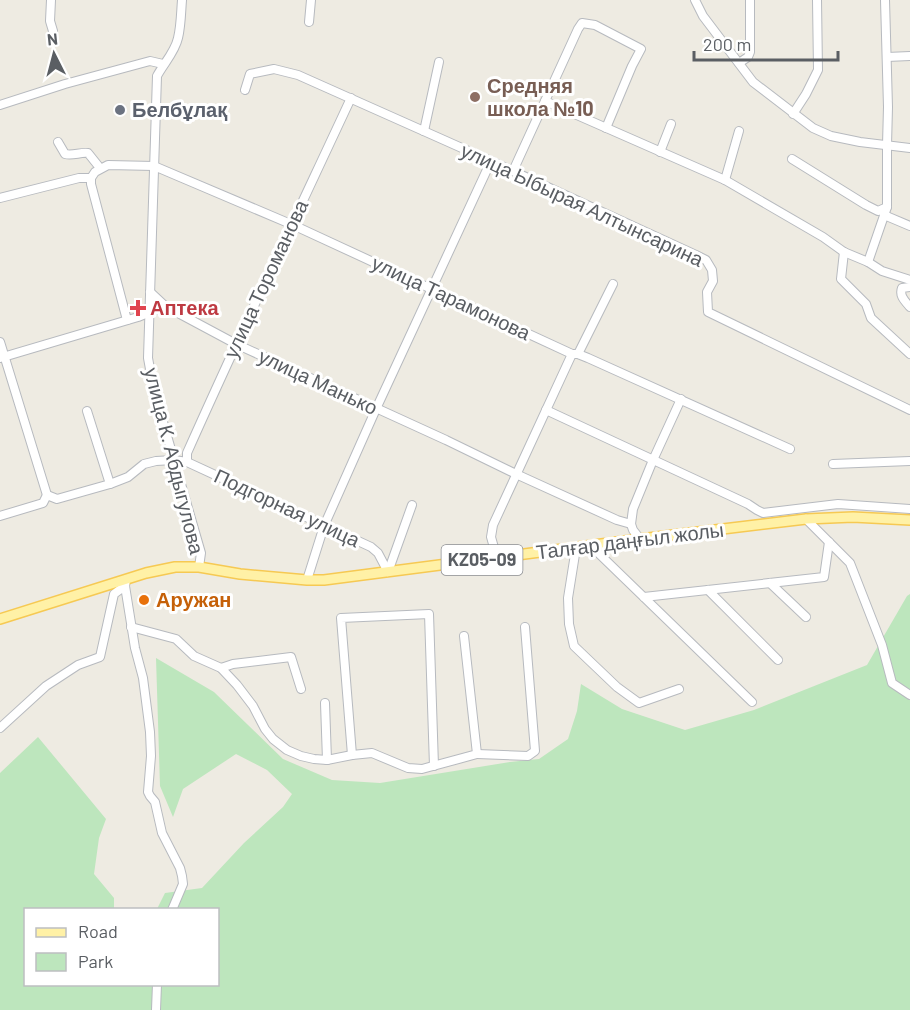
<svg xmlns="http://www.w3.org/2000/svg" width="910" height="1010" font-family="Barlow,sans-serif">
<rect width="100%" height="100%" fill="#eeebe2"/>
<polygon fill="#bde6bd" points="910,594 910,1010 0,1010 0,773 38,737 106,819 99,838 94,874 114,898 114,909 26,910 26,984 218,984 218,910 157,909 165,893 202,888 244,843 283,807 292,794 267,770 236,754 183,789 173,817 160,786 156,658 214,692 283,759 332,780 380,783 510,762 539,759 568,739 577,711 581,684 622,709 685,730 754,710 867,665 907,596"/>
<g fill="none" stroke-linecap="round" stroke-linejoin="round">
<defs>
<g id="minor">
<polyline points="51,0 50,21 53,31"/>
<path d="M182 0C181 12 181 26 178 38 175 52 164 63 157 76L148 358 154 391 201 553 199 567"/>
<polyline points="695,0 703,16 753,82 813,128 831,136 860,142 910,148"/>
<polyline points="309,22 311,0"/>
<polyline points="887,57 910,56"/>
<polyline points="739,63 748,57 750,52 750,0"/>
<polyline points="245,90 250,74 274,69 298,75 491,161 696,255 706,260 712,270 713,281 707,292 708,312 910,410"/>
<polyline points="545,101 725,180 823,237 844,252 868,262 882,271 910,280"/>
<polyline points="0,105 65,84 150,61 163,64"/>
<polyline points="793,114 806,94 818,70 817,0"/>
<polyline points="424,131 439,62"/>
<path d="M58 142 65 154C73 156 80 152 88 153L100 168"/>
<polyline points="660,152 671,124"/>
<polyline points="792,159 866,205 878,211 887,207 887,145 888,107 885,0"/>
<polyline points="513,171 578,29 582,23 595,25 641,49 632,66 606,128"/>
<polyline points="725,180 739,131"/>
<polyline points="0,198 79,178 91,178"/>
<polyline points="884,215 910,226"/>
<polyline points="844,252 841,279 866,304 871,318 910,354"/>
<polyline points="868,262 887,207"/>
<path d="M910 287 902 288C899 296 905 301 910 307"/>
<polyline points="150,292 165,306"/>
<polyline points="127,320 91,184 91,178 95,172 108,165 154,166 293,225 572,354 578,354 588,358 790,449"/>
<polyline points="0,342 47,495"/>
<polyline points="578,354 613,284"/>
<polyline points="0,358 138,317 165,306 236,344 446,440 516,474 617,520 631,524"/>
<polyline points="546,410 748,504 757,510 763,513 838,504 910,509"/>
<polyline points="87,411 110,484"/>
<path d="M187 462V453C240 334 296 216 351 98"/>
<polyline points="833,464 910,461"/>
<polyline points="0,516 43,503 47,495 57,499 110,484 128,477 144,464 156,461 174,460 187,462 371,547 378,553 388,572"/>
<polyline points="806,519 850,563 882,645 892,683 910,695"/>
<polyline points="640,539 633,530 631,524 633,509 653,460 681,399"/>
<polyline points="591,546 752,702"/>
<polyline points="576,548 568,598 569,624 574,646 617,687 639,703 679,689"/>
<polyline points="497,558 491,537 493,525 572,354"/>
<polyline points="388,572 412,505"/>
<polyline points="126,580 125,586 135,648 143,678 150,732 151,756 148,792 150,796 155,802 162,833 180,868 182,876 183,884 172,910"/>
<polyline points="307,580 324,526 376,409 491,161"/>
<polyline points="770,583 806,617"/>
<polyline points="708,590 778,660"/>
<polyline points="644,597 824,577 829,542"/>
<polyline points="131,627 176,639 194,656 221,668 237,685 253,706 265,729 273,739 287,750 301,756 314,759 327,760 352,755 372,753 408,768 422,769 477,754 464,636"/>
<polyline points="221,668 233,664 291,657 301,689"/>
<polyline points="325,703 327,760"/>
<polyline points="0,728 46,686 78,665 100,657 114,594 125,586"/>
<polyline points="477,754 528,756 535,751 525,627"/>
<polyline points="352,755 341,618 429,614 434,766"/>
<polyline points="156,1010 157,984"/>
</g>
<polyline id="major" points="0,619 146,573 175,567 199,567 240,574 307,580 324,580 640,539 806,519 853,517 910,520"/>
</defs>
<use href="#minor" stroke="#b7babf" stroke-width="10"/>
<use href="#major" stroke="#f6c953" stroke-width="12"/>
<use href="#minor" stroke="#fff" stroke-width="8"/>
<use href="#major" stroke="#fff1a6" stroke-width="9"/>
</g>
<circle fill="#8d6e63" stroke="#fff" stroke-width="2" cx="475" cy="97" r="6"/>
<circle fill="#6b7280" stroke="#fff" stroke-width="2" cx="120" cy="110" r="6"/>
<path fill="#e0444e" stroke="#fff" stroke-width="2" d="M135 299h6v6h6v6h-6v6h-6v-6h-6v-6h6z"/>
<circle fill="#e8710a" stroke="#fff" stroke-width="2" cx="144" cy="600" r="6"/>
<g text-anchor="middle" stroke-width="6" stroke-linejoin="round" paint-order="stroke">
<rect fill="#fff" stroke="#8c8e92" stroke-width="1.5" x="441.5" y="545" width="81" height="30" rx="4.5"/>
<g font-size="18" font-weight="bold" fill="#5a5e63">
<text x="482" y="566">KZ05-09</text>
</g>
<g font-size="20" font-weight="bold" fill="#785e54" stroke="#fff" text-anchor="start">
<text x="487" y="93">Средняя<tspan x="487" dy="23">школа №10</tspan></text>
</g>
<g font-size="20" font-weight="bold" fill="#5b616d" stroke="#fff" text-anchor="start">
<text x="132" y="117">Белбұлақ</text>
</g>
<g font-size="20" fill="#5a5e63" stroke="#fff">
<text transform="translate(582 205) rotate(25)" y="7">улица Ыбырая Алтынсарина</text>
<text transform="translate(266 279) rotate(-65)" y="7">улица Тороманова</text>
<text transform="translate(451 298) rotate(25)" y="7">улица Тарамонова</text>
<text transform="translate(318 382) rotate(25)" y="7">улица Манько</text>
<text transform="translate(174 461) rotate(76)" y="7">улица К. Абдыгулова</text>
<text transform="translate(287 508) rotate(25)" y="7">Подгорная улица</text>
<text transform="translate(630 541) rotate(-7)" y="7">Талғар даңғыл жолы</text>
</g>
<g font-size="20" font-weight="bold" fill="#be3a42" stroke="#fff" text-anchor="start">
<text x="150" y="315">Аптека</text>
</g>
<g font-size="20" font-weight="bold" fill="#c56008" stroke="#fff" text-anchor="start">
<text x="156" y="607">Аружан</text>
</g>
</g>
<rect x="24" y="908" width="195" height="78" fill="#ffffff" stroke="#bdbfc1" stroke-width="1.5"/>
<rect x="36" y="928" width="30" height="9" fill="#fff1a6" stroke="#bdbfc1" stroke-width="1.5"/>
<text x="78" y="938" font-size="18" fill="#5a5e63">Road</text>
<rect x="36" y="953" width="30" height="18" fill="#bde6bd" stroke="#bdbfc1" stroke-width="1.5"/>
<text x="78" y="968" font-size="18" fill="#5a5e63">Park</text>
<g transform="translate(54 54) rotate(354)" stroke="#ffffff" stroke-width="4.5" paint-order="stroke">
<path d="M0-4.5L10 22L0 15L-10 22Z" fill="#5a5e63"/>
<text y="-9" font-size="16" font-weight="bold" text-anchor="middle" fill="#5a5e63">N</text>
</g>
<path d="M694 51v9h144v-9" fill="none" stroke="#5a5e63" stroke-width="3"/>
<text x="703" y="51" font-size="18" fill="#5a5e63" stroke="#ffffff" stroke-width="4.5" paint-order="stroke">200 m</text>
</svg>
